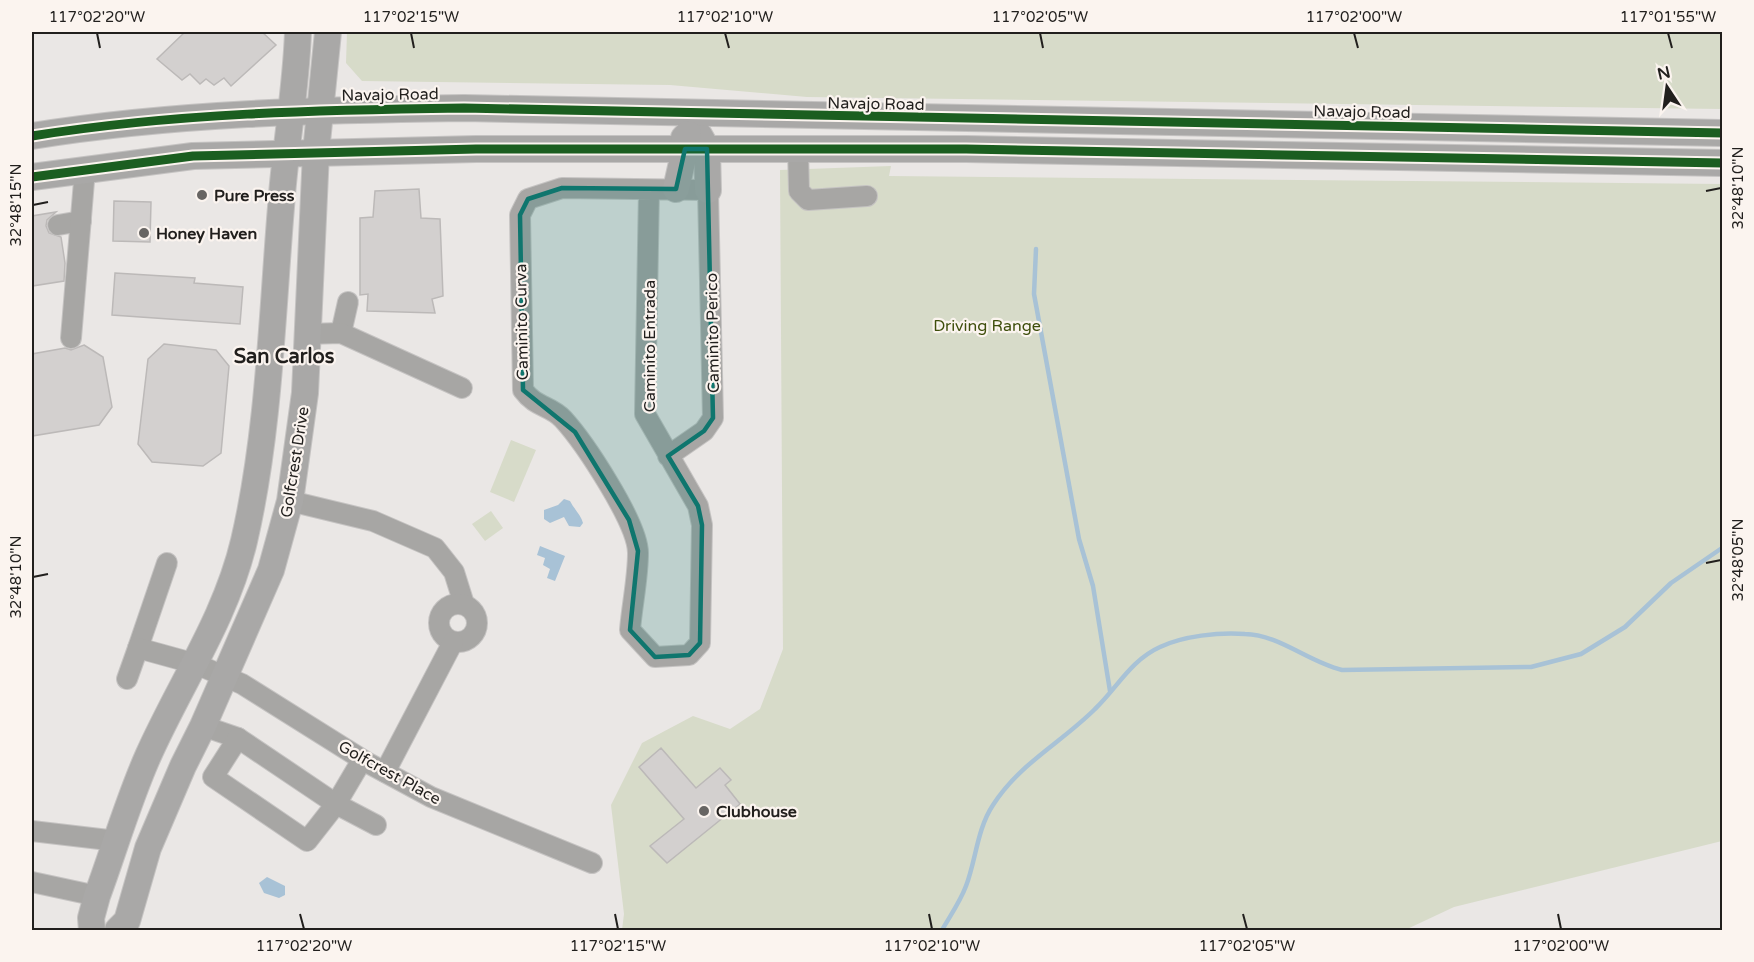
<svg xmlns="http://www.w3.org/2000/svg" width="1754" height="962" font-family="'Varela Round',sans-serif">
<rect width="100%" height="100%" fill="#eae7e5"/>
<g fill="#d7dbc9">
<polygon points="347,32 1722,32 1722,109 807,97 670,85 362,81 346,63"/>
<polygon points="891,166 889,176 1722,184 1722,841 1454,907 1405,930 622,930 624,914 611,805 642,743 693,716 730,729 760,709 783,649 780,170"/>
<polygon points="511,440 536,450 514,502 490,492"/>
<polygon points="491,511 503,528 485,541 472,524"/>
</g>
<g fill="#a8c2d6">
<path d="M564 499 570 501C574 509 581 515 583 523L580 527 569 526 564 517 550 523 544 519V510L558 505Z"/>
<polygon points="540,546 565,556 555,581 547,578 550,569 543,565 545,558 537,555"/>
<polygon points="267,877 285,886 285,895 279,898 264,893 259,883"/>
</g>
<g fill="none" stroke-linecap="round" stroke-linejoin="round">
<g stroke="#a8c2d6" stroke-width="4.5">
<polyline points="1036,249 1034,294 1079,539 1093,586 1110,691"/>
<path d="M942 930C950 916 960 902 966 886 976 860 977 829 993 805 1020 763 1061 743 1095 709 1117 688 1131 660 1160 647 1183 636 1219 632 1245 634 1280 635 1308 662 1342 670L1531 667 1581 654 1625 627 1671 583 1722 548"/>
</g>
</g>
<g fill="#d3d0cf" stroke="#bcb9b8" stroke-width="1.5">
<polygon points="185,32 262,32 276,45 231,86 224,78 214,85 206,79 200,84 190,74 182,80 157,59"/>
<polygon points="419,189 421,218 440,219 443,296 432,299 435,313 367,311 368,294 360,295 360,218 373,217 375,191"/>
<polygon points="114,201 151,202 150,242 113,241"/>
<polygon points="56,212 47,220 46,226 49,233 61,237 65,263 64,281 32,286 32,216"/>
<polygon points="115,273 195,278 194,283 243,287 240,324 112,315"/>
<polygon points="164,344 216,350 229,366 221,453 203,466 152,462 138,444 148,359"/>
<polygon points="84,345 103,357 112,407 99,425 32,436 32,354 65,348 71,350"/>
<polygon points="661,748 696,788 720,768 731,780 725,785 740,804 667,863 650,846 684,819 639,767"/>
</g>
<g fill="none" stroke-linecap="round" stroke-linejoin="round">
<defs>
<g id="minor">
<polyline points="798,149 799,191 808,200 867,196"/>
<path d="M649 190 645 414 698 506 702 525 700 643 689 655 655 657 630 630C632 605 638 578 638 553 638 523 584 442 563 419 550 405 536 408 523 390L520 215 528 199 562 188 708 190 713 418 704 431 668 456"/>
<polyline points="58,225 81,221"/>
<polyline points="341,333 348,302"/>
<polyline points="307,334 341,333 462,388"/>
<polyline points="71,338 85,169"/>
<polyline points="290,501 373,521 435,548 454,572 464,604"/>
<circle cx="458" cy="623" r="19"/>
<polyline points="138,648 167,563"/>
<polyline points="127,679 138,648 196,664 242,684 368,763 431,797 592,863"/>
<polyline points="203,726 238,738"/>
<polygon points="238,738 336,804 307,841 213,777"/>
<polyline points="362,760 336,804 376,825"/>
<polyline points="385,772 453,642"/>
<polyline points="32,831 117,841"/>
<polyline points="32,882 97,896"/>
</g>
<g id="major">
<polyline points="699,135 707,149 708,190"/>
<path d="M32 136C175 113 319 110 464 108L1722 133"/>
<polyline points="32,177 193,156 476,149 966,149 1722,163"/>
<polyline points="676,189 685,149 684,138 688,134"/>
<path d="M92 930 91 918 97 896C114 850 128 801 148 756 180 684 226 618 244 541 269 434 272 316 281 207 285 148 296 91 298 32"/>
<polyline points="118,930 127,921 148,848 183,766 203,726 271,570 290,501 305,393 316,152 328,32"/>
</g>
</defs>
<use href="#minor" stroke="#c5c3c2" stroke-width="22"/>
<use href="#major" stroke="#c5c3c2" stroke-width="28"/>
<use href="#minor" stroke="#a7a6a4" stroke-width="20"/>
<use href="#major" stroke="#a9a8a7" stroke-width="26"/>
<defs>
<g id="cycleway">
<path d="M32 136C175 113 319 110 464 108L1722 133"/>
<polyline points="32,177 193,156 476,149 966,149 1722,163"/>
</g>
</defs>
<use href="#cycleway" stroke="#fbf4ef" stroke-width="13"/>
<use href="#cycleway" stroke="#1b5e20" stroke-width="9"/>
</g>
<path fill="#0f766e" fill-opacity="0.2" stroke="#0f766e" stroke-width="4.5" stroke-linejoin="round" d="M685 149H707L713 418 704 431 668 456 698 506 702 525 700 643 689 655 655 657 630 630 638 551 629 520 575 432 523 390 520 215 528 199 562 188 676 189Z"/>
<path fill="none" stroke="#211f1d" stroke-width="2" d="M97 33 100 48M411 33 414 48M725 33 729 48M1040 33 1043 48M1354 33 1358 48M1668 33 1672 48M1706 191 1721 188M33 205 48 202M1706 563 1721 560M33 577 48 574M300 914 304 929M615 914 618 929M929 914 932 929M1243 914 1247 929M1558 914 1561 929"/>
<g fill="#676563" stroke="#fbf4ef" stroke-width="2">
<circle cx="202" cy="195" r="6"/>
<circle cx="144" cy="233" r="6"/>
<circle cx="704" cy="811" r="6"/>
</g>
<g text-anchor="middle" stroke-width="4.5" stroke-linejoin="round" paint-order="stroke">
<g font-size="16" fill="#211f1d" stroke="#fbf4ef">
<text transform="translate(390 94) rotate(-1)" y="6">Navajo Road</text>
<text transform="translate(876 103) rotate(1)" y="6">Navajo Road</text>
<text transform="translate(1362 111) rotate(1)" y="6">Navajo Road</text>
<text transform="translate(521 322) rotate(-91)" y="6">Caminito Curva</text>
<text transform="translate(712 333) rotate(-91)" y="6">Caminito Perico</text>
<text transform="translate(649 346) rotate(-90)" y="6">Caminito Entrada</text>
<text transform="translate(294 462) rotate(-81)" y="6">Golfcrest Drive</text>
<text transform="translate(390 772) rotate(29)" y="6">Golfcrest Place</text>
</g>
<g font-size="16" font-weight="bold" fill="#211f1d" stroke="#fbf4ef" text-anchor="start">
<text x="214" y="201">Pure Press</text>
<text x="156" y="239">Honey Haven</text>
<text x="716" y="817">Clubhouse</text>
</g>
<g font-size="16" fill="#3e4e0b" stroke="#fbf4ef">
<text x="987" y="331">Driving Range</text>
</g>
<g font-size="20" font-weight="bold" fill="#211f1d" stroke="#fbf4ef">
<text x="284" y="363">San Carlos</text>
</g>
</g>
<rect width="1754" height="962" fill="none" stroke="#fbf4ef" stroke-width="66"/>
<g transform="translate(1667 87) rotate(347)" stroke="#fbf4ef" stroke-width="4.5" paint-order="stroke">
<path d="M0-4.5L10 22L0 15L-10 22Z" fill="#211f1d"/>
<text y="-9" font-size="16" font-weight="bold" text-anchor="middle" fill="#211f1d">N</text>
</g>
<rect x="33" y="33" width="1688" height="896" fill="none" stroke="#211f1d" stroke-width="2"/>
<g font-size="15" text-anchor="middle" fill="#211f1d">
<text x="97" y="22">117°02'20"W</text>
<text x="411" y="22">117°02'15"W</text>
<text x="725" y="22">117°02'10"W</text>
<text x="1040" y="22">117°02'05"W</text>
<text x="1354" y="22">117°02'00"W</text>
<text x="1668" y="22">117°01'55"W</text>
<text transform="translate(1738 188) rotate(-90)" y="5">32°48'10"N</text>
<text transform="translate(16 205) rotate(-90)" y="5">32°48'15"N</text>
<text transform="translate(1738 560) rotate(-90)" y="5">32°48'05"N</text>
<text transform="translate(16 577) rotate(-90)" y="5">32°48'10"N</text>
<text x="304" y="951">117°02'20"W</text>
<text x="618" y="951">117°02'15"W</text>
<text x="932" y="951">117°02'10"W</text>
<text x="1247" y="951">117°02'05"W</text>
<text x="1561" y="951">117°02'00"W</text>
</g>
</svg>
